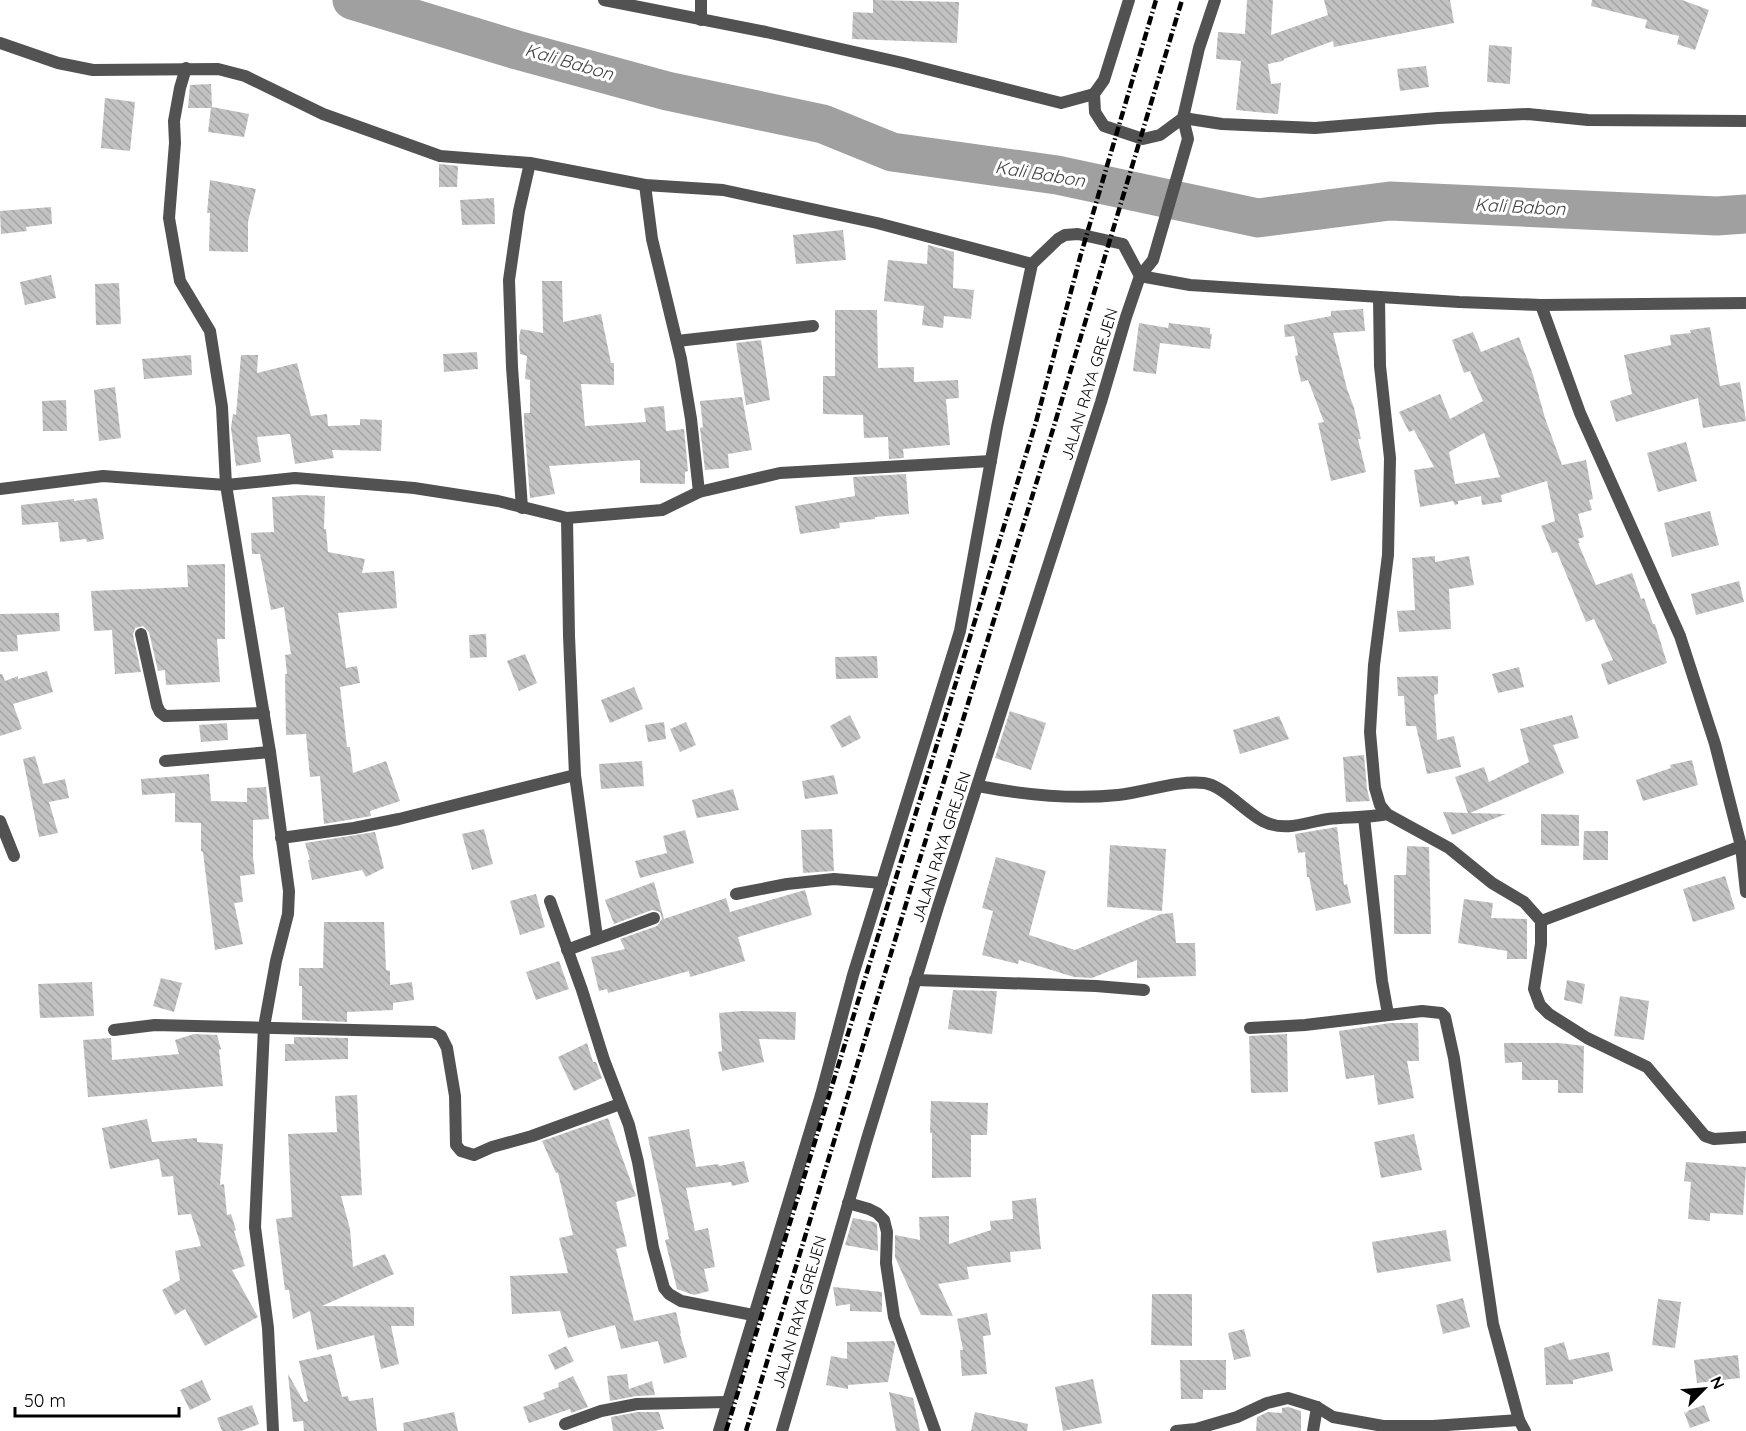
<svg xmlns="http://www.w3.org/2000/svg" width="1746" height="1431" font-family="Quicksand,sans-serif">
<defs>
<pattern id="building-back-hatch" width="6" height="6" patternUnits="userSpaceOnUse" patternTransform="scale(1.5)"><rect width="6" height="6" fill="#c2c2c2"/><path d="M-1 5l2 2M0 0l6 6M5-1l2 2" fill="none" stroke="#a5a5a5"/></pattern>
</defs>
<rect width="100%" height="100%" fill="#fff"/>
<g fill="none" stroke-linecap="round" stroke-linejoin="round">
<polyline stroke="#a0a0a0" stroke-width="39" points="352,0 517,50 667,91 823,124 892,152 1057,175 1258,218 1390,201 1717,216 1746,214"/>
</g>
<g fill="url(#building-back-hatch)" fill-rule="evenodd">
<polygon points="873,0 959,2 957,43 852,39 853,12 873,13"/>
<polygon points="1247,0 1273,0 1271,35 1328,15 1324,0 1450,0 1454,23 1334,47 1333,41 1284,59 1283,61 1268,64 1271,84 1281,83 1278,114 1236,110 1241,61 1216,59 1218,32 1245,34"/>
<polygon points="1592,0 1682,0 1709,10 1695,50 1677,44 1679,36 1645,28 1647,20 1591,6"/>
<polygon points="1489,45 1512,47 1510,84 1487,82"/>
<polygon points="1426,66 1429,87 1400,91 1397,69"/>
<polygon points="211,84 212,107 249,114 244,137 208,132 211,108 188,108 190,85"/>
<polygon points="105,98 135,102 130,151 101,148"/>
<polygon points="439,164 458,166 457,187 439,187"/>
<polygon points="210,180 256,189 248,222 248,252 209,251 210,213 207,213"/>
<polygon points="494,198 495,224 462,225 460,200"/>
<polygon points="51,207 52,224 26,227 27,231 1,234 0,211"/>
<polygon points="843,230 846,260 796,264 793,235"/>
<polygon points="928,245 954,252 953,288 974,290 971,319 944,316 943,328 922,325 924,306 884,301 888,260 927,264"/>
<polygon points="51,275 56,298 25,305 20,282"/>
<polygon points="542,281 562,281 563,322 601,314 611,363 614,363 614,385 581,384 585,426 646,422 644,408 664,406 666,431 684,429 688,471 685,472 685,484 640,483 640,460 549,466 555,494 530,498 524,421 524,413 530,413 530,380 525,379 527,356 520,354 519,336 521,329 543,333"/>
<polygon points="119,283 121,324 96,325 95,284"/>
<polygon points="1363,309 1365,331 1333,333 1347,389 1354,408 1361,439 1358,439 1366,472 1331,481 1318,423 1324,422 1308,380 1301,382 1295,356 1298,355 1294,336 1285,337 1284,325 1331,316 1331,311"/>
<polygon points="835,310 877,310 878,368 914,367 914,382 958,380 959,398 946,399 950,445 903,449 904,458 889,459 888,437 864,438 863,415 823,414 823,376 835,376"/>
<polygon points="1139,323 1168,328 1169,323 1210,328 1210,334 1212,334 1210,349 1160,343 1156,374 1133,371"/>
<polygon points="1710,327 1720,386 1740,382 1746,421 1703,428 1698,398 1616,422 1610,401 1632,394 1624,355 1671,345 1670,335 1691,333 1690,330"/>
<path d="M1473 332 1481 352 1519 337 1533 375 1545 418 1562 465 1586 460 1593 499 1589 500 1592 510 1578 514 1584 537 1578 539 1580 543H1578L1596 585 1632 573 1641 599 1644 598 1653 624H1655L1667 663 1608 685 1601 664 1613 660 1594 619 1586 622 1557 552 1552 553 1541 526 1555 521 1547 481 1501 495 1502 502 1482 505 1481 496 1458 501V504L1455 505 1453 501 1420 507 1414 470 1434 467 1414 430 1409 432 1399 412 1440 394 1450 419 1483 401 1470 371 1464 373 1452 340ZM1484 433 1500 477 1455 484 1449 452Z"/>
<polygon points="761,340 770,400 746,405 736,343"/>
<polygon points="477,352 478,369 444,372 443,354"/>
<polygon points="191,355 192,375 144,379 142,359"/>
<polygon points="241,355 258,355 257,373 297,363 311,416 327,414 328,426 360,425 360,419 382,420 381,451 332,450 334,458 295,464 290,434 257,437 261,462 236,466 231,428 233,414 236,415"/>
<polygon points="115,387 121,438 99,441 94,390"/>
<polygon points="742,397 752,450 728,454 729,468 705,470 700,428 703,427 700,401"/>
<polygon points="66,400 67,431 43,431 42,401"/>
<polygon points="1686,442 1697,481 1658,492 1647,453"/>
<polygon points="906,474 909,514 875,517 875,519 839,523 840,528 800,534 795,506 855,496 853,477"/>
<polygon points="302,495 325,496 324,529 326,529 328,552 365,559 362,573 394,571 397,608 338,613 346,668 357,666 360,683 340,687 347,747 350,747 353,773 386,761 400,801 370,811 371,816 324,824 320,776 310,777 306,734 286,735 285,674 287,674 285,655 291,654 284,607 271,610 260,554 252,554 251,533 274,532 272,497"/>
<polygon points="97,498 104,539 87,542 86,539 60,542 58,522 22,525 21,505 74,499 74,501"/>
<polygon points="1710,511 1719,545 1672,557 1664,523"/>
<polygon points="1435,556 1435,562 1469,556 1474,585 1449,589 1451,629 1399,632 1397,611 1415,610 1412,558"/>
<polygon points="225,564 225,639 217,639 220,682 166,685 165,670 158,671 149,632 143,626 135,628 133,635 141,672 115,674 112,630 94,631 91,591 188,587 187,565"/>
<polygon points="1739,581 1744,602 1696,615 1691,594"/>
<polygon points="59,613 60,631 17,635 18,651 0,652 0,614"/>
<polygon points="486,634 487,657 470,658 469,635"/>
<polygon points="525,654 537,683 519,691 507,661"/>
<polygon points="877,656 878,678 836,679 835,657"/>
<polygon points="1519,667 1524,687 1498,693 1492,674"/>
<polygon points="47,671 53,692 13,704 22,729 0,736 0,674 2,674 5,681 18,676 18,679"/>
<polygon points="1438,676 1438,694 1434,695 1437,740 1454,736 1461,767 1427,774 1416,726 1406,726 1404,696 1398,696 1397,677"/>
<polygon points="634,687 643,709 610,723 601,700"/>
<polygon points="1010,711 1046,723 1031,770 995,758"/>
<polygon points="850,715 861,738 842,748 830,726"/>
<polygon points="1572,715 1579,738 1553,745 1564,773 1470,813 1506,814 1452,835 1443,812 1468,813 1455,777 1484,767 1489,782 1529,762 1520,729"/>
<polygon points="1279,716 1289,739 1240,754 1233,730"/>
<polygon points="664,722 666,739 648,742 645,725"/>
<polygon points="686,722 696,745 680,752 670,729"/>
<polygon points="227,723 228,740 201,742 199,725"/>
<polygon points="1364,755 1367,789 1370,801 1346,802 1343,757"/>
<polygon points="35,756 43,784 65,779 69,798 49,802 58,833 39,837 23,759"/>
<polygon points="1692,760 1698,785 1643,801 1636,780 1671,768 1670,765"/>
<polygon points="642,761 644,786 601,789 599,764"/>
<polygon points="209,774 211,801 247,802 247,788 266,787 269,819 253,820 253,857 255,874 240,876 243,902 234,903 243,944 215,950 203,852 201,851 201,823 175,822 175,793 142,795 141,779"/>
<polygon points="834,775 838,794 805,799 802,781"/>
<polygon points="733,789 739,810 697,818 692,800"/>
<polygon points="1541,814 1579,815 1579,846 1541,845"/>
<polygon points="1337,827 1344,885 1347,884 1351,903 1316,911 1309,877 1307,877 1305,852 1298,853 1295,834"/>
<polygon points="484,829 493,864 472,870 462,834"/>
<polygon points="832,829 834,871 803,873 801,830"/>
<polygon points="685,830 694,863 640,878 635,861 667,853 663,836"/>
<polygon points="1584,831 1608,831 1608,860 1583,860"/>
<polygon points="375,832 384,868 366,877 362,870 312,880 308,860 310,860 305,843"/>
<polygon points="1110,845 1166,849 1162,911 1107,907"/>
<polygon points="1407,846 1429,847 1431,934 1394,934 1394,875 1406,875"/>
<polygon points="996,857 1046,871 1029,935 1075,950 1161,914 1173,913 1176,943 1195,943 1196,976 1137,978 1137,960 1092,978 1074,977 1019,960 1018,964 982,955 993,911 982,908"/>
<polygon points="1725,876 1735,909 1693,922 1683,889"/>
<polygon points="654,882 664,919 726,898 730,912 805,890 812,915 738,937 745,961 690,977 689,971 608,993 607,989 599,991 591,957 625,949 620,939 657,926 662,919 660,912 652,910 614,924 605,900"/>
<polygon points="536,894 545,927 520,935 510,901"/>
<polygon points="1464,899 1493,903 1491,918 1527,919 1527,959 1507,959 1507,951 1458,943"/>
<polygon points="324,922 384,922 386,970 390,971 390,985 412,982 414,1000 393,1003 393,1010 347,1012 347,1022 302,1020 302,986 299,986 299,968 323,968"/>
<polygon points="559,961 569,989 536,1000 526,972"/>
<polygon points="161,978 182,983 174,1012 153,1006"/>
<polygon points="1567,980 1585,984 1582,1004 1564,1000"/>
<polygon points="92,982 94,1016 40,1018 38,984"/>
<polygon points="953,990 997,991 992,1034 948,1029"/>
<polygon points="1620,996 1649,1001 1644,1040 1614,1036"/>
<polygon points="742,1011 796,1012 795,1040 759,1039 764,1062 722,1071 718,1052 722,1051 719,1013"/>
<polygon points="1390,1023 1418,1023 1419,1061 1407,1061 1414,1098 1378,1105 1374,1075 1346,1079 1339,1031"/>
<polygon points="194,1034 217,1035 221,1049 219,1050 223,1086 88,1097 83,1040 111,1038 112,1060 179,1054 175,1040"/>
<polygon points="1287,1034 1288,1092 1251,1093 1249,1036"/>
<polygon points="294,1037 348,1038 348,1059 285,1061 285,1044 294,1044"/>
<polygon points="587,1043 593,1062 596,1062 602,1078 574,1091 558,1057"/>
<polygon points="1504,1043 1559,1043 1584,1046 1583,1093 1558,1093 1558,1080 1522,1080 1522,1062 1505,1063"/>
<polygon points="357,1095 362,1195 341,1196 350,1229 353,1267 385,1254 394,1274 322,1306 414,1307 414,1326 391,1326 399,1364 381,1369 374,1335 317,1350 310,1311 293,1319 289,1290 285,1290 276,1219 292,1217 288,1134 337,1132 335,1096"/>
<polygon points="931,1101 988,1103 987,1135 971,1135 971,1177 932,1178 932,1133 930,1133"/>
<polygon points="608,1118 636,1196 616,1202 627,1246 616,1249 634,1321 676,1312 681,1333 680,1334 687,1357 664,1364 658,1341 621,1349 615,1325 568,1338 560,1311 512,1314 510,1276 568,1273 559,1238 573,1235 558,1173 556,1173 542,1141"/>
<polygon points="147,1119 152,1142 197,1138 197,1142 223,1144 220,1185 224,1184 227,1215 231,1214 236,1230 234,1231 245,1266 232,1270 258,1317 205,1346 185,1309 175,1315 162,1290 180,1280 175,1251 201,1246 191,1214 178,1215 173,1176 162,1177 159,1159 110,1169 102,1128"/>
<polygon points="689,1129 696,1167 718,1164 719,1166 744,1161 749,1182 732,1186 731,1182 686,1188 695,1231 708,1228 715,1267 704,1269 709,1291 694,1295 677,1289 665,1240 669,1239 648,1137"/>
<polygon points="1414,1134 1422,1170 1381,1178 1374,1142"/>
<polygon points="1686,1162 1746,1167 1743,1215 1710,1213 1710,1221 1688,1219 1691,1182 1684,1181"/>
<polygon points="1036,1198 1041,1249 1010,1252 1011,1262 967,1267 969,1279 938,1284 953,1316 921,1315 895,1257 895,1235 920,1240 919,1217 949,1216 949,1244 991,1230 990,1221 1013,1219 1012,1201"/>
<polygon points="853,1218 874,1222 877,1224 878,1251 845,1245"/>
<polygon points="1446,1230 1451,1261 1377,1273 1372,1242"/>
<polygon points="833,1287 882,1292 882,1312 850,1311 850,1304 836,1306"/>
<polygon points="1152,1294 1192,1294 1192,1346 1151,1345"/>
<polygon points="1463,1298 1470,1327 1443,1334 1436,1305"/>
<polygon points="1658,1299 1681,1302 1675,1348 1652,1345"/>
<polygon points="987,1313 991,1335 983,1336 987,1374 962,1376 960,1350 963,1350 957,1319"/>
<polygon points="1244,1329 1251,1356 1234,1360 1228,1333"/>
<polygon points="894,1341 895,1345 888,1382 848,1385 848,1389 826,1385 831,1356 847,1359 847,1342"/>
<polygon points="1564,1342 1569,1360 1609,1352 1613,1371 1573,1380 1573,1384 1546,1385 1544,1348"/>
<polygon points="566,1346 574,1361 555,1370 548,1355"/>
<polygon points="331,1354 342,1397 348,1396 349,1401 373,1398 377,1431 304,1431 303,1421 293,1422 288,1374 304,1402 308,1401 299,1361"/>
<polygon points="1738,1355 1740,1378 1697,1383 1694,1360"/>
<polygon points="1180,1360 1226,1360 1226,1390 1203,1390 1203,1399 1181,1399"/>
<polygon points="627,1374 629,1389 652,1381 655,1395 636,1396 610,1401 607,1376"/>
<polygon points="573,1376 588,1407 571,1413 570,1409 529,1423 523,1407 545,1399 543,1393 559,1387 558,1383"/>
<polygon points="1093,1379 1102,1423 1063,1431 1055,1387"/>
<polygon points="202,1380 211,1400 190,1410 180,1390"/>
<polygon points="889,1392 913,1398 920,1431 896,1431"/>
<polygon points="252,1405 259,1424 241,1431 222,1431 217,1418"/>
<polygon points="1704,1405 1710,1421 1690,1428 1684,1412"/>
<polygon points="1288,1407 1301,1411 1301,1431 1256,1431 1257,1417 1268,1412 1282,1413 1282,1408"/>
<polygon points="454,1412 458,1431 404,1431 403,1423"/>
<polygon points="638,1412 659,1412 664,1429 654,1431 613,1431 611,1417"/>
<polygon points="975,1412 1028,1424 1027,1431 971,1431"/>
</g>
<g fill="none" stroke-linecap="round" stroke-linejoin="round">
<g stroke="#525252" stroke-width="12">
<polyline points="604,0 766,32 903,63 1061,103 1094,94"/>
<polyline points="1129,0 1104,80 1094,94 1095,112 1104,126 1143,139 1160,135 1183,118 1222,124 1315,128 1438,118 1528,114 1588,120 1746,121"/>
<polyline points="701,20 701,0"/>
<polyline points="0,43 58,63 93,70 218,69 245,76 323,114 440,156 530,163 645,185 723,190 877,223 1032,264"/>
<polyline points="186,68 180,88 174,121 175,143 169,218 180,281 210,331 222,407 226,485 270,752 289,891 288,914 276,961 264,1027 255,1227 268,1328 273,1431"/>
<polyline points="645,185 652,239 681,359 691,419 699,492"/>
<polyline points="1140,276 1190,285 1459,302 1541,305 1746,303"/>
<polyline points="1379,298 1380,366 1390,458 1388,555 1374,665 1370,732 1375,788 1380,805 1387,814 1449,848 1492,883 1524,902 1541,921 1541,944 1534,989 1540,1005 1549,1014 1587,1038 1647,1067 1705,1136 1714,1139 1746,1137"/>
<polyline points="1541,305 1580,413 1680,636 1715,744 1741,846 1746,892"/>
<polyline points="677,341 813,326"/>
<polyline points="0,489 103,476 226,485 295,478 414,488 498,501 567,518 662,510 699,492 780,473 991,461"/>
<polyline points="522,508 512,367 509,280 519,211 530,163"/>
<polyline points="141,634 157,706 160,712 165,716 264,713"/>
<polyline points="165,761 270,752"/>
<polyline points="575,775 597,937"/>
<path d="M978 786C1025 795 1070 800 1118 795 1146 792 1177 780 1204 783 1223 785 1248 815 1265 822 1286 832 1307 822 1328 819 1348 817 1367 818 1387 814"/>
<polyline points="1364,817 1382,981 1388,1014"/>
<polyline points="0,821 14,856"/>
<polyline points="281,838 354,828 399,819 575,775 569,636 567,518"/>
<polyline points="736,894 787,884 834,879 882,883"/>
<polyline points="550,901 582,990 604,1060 629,1125 638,1162 653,1248 664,1288 669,1294 681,1301 753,1315"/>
<polyline points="1541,921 1741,846"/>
<polyline points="567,950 654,918"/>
<polyline points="915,980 1096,986 1144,990"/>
<polyline points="1250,1028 1305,1025 1422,1011 1441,1013 1445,1017 1454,1058 1493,1324 1519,1420 1525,1431"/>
<polyline points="114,1030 155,1025 434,1032 441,1036 447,1048 455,1096 456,1145 461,1151 474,1155 492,1147 532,1136 620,1104"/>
<polyline points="848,1203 869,1209 877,1213 884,1220 887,1232 886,1263 894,1317 935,1431"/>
<polyline points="565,1424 601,1411 637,1404 727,1402"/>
<polyline points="719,1431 821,1095 853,975 960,631 997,427 1032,264 1058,239 1065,235 1078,234 1123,244 1140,276"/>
<polyline points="782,1431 867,1139 938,907 1101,402 1126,317 1140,276 1153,260 1188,139 1183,118 1199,48 1215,0"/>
<polyline points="1176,1431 1196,1429 1237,1417 1267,1403 1288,1398 1317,1407 1333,1417 1383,1426 1433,1426 1519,1420"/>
<polyline points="1313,1431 1317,1407"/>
</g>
<g stroke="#000" stroke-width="4.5" stroke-dasharray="9 3 1.5 3" stroke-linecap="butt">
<polyline points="726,1431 1036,422 1081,254 1156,0"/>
<polyline points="746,1431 913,881 1054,426 1182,0"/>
</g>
</g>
<g text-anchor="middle" stroke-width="6" stroke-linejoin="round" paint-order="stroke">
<g font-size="16" fill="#000" stroke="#fff">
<text transform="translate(1089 384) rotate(-73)" y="6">JALAN RAYA GREJEN</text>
<text transform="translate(941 847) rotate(-72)" y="6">JALAN RAYA GREJEN</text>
<text transform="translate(799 1312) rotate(-74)" y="6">JALAN RAYA GREJEN</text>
</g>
<g font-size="18" font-style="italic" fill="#414141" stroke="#fff">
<text transform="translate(569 62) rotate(16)" y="6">Kali Babon</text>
<text transform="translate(1040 174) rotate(9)" y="6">Kali Babon</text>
<text transform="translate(1520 207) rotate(3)" y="6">Kali Babon</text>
</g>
</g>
<g transform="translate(1704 1389) rotate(65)" stroke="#ffffff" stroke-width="4.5" paint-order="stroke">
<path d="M0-4.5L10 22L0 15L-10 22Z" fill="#000000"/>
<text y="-9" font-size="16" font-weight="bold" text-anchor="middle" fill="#000000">N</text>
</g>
<path d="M15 1407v9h164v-9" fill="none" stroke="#000000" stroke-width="3"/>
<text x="24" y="1407" font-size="18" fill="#000000" stroke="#ffffff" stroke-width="4.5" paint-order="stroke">50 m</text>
</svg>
